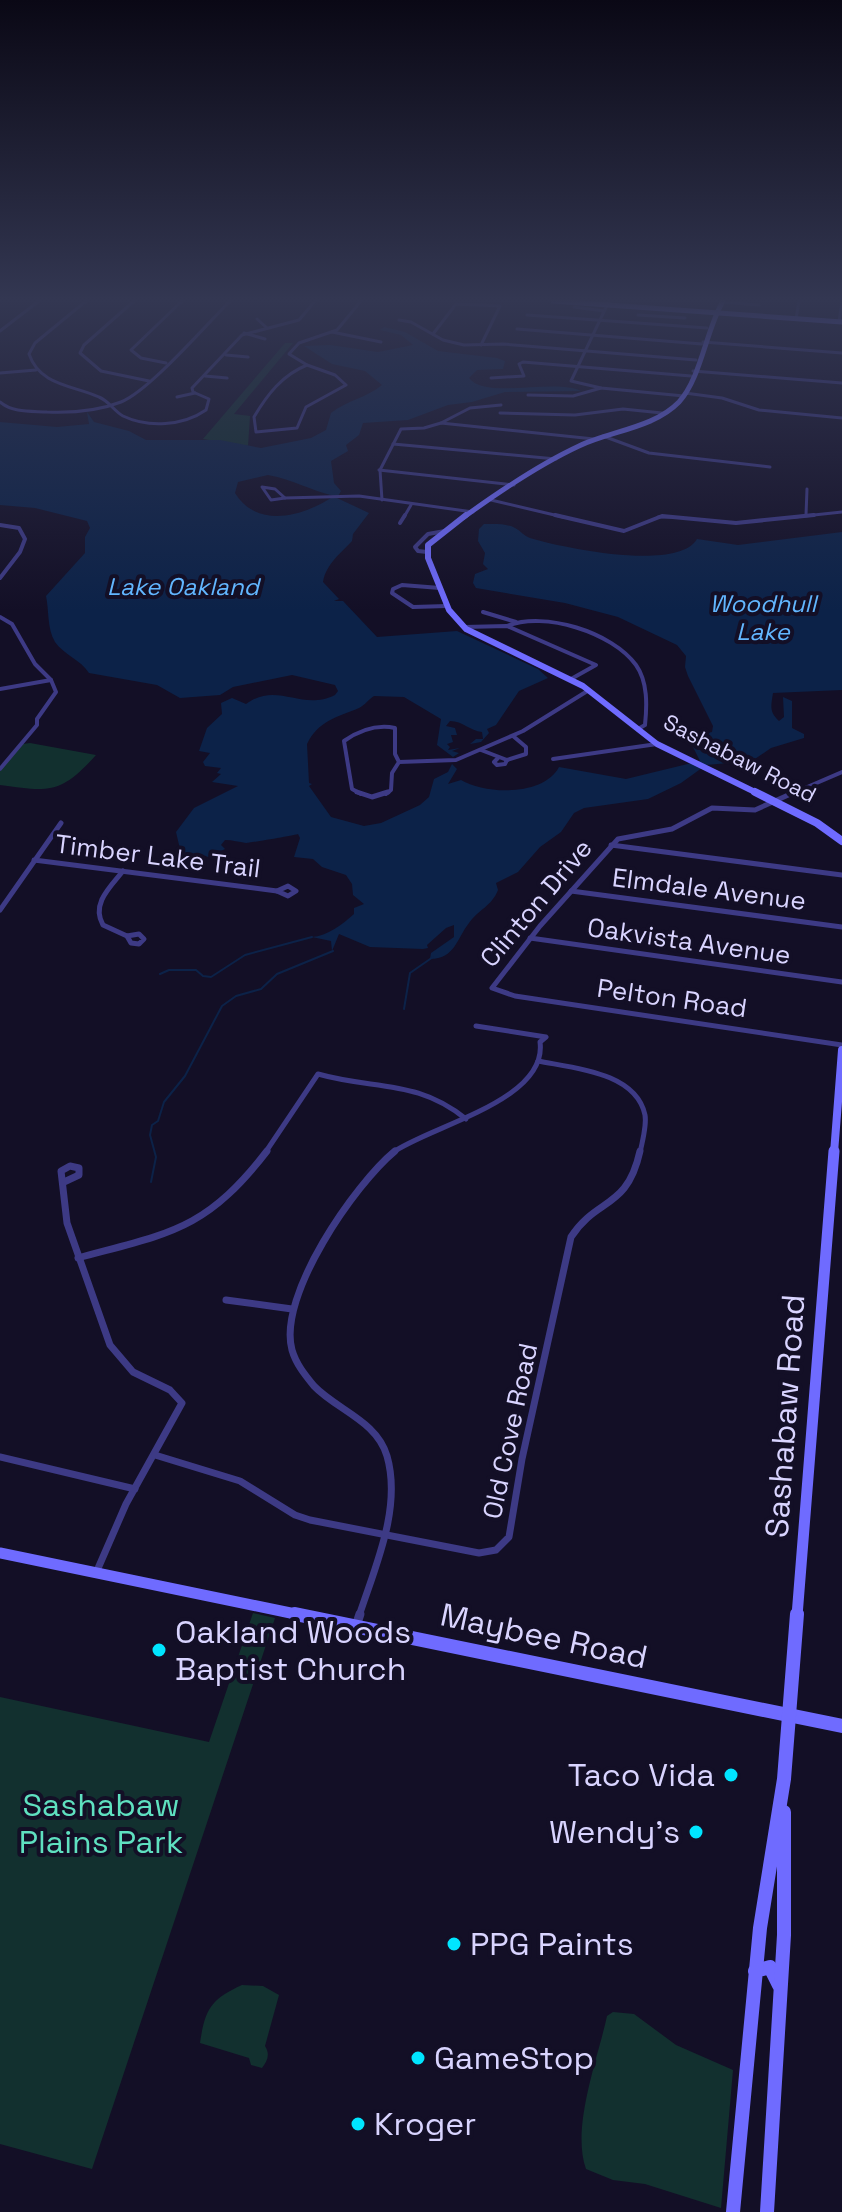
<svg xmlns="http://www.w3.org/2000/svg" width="842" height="2212" font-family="'Space Grotesk',sans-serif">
<rect width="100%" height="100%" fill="#130f26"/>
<g fill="#12302f">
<polygon points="285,343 293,343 234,414 250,416 248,446 203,439"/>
<path d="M30 743 96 755C61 794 50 792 0 785V771L23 744Z"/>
<polygon points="253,1613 275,1618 92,2169 0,2144 0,1697 209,1742"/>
<path d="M242 1985 263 1986 279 1995 265 2046C270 2054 268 2060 262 2068L251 2065 249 2058 200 2043C205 2009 211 1999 242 1985Z"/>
<path d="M613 2012 634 2014 676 2045 733 2070 721 2208 645 2184 613 2180 586 2169C571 2128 598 2058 607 2016Z"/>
</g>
<path fill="#0c2248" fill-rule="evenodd" d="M384 327 405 332 438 351 497 358 505 361 503 369 477 370 469 378C486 400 554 378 581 391L505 392 472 402 448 405 408 420 363 423 359 435 346 445 348 451 331 461 334 483 341 491 337 498 369 513 353 534 352 541C341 553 326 564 323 582L339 599 334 601H343L377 637 457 631 538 669 548 678 519 691 496 725 487 729 489 733 481 742 470 744 476 739H483L482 732C470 731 463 721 450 721L446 726 455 728 457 735H451L453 742 447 744 450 747 448 750 460 748 452 751 459 753 453 757 437 745 441 719 404 697 374 696C369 699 365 705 359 708 337 717 318 721 307 744L309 783 312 784 309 786 331 817 364 826 381 823 420 805 429 797 434 779 448 772 452 764 457 769 448 784 461 780C486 795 544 796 559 767L626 779 700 761 688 737 712 732 713 726 688 676 685 667 686 656 677 645 618 617 565 603 476 588 473 583 475 574 488 569 483 564 485 553 478 541 479 529 484 524C494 524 506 523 515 528 521 531 524 536 530 538 563 548 678 572 697 539L738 545 842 532V690L773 693C771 706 769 712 779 721L784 717 783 697 792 701V728L804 734V738L771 748 752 761 706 765 681 783 648 799 584 808 574 813 561 832 540 847 518 872 496 883 498 890C492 906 478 910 469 923 457 938 455 959 430 959L431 953 454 937V925L446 928 427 945 428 948 423 949 370 947 339 934 332 951 331 941 312 937C327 936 343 924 354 914V908L364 904 353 895 352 884 346 875 322 867 313 859 294 857 300 838 298 834C296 835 249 843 246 843 239 842 233 840 225 840L221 845 225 849 208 857 201 854 190 860 180 849 176 832 194 808 238 786 212 782 221 774 217 773 221 768 205 766 203 762 210 753 199 751 207 728 222 714 221 703 232 698 246 704C278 681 301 712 335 695L338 691 335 685 292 675 233 687 220 695 180 698 157 685 89 673C81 660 63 654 55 642 47 629 49 609 46 596L85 553V537L90 528 87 521 35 508 0 505V422L57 427 89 424 87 412 94 422 129 431 146 440H220L261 448 311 438 326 430 331 413C348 400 366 398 382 385L365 371 332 364 304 346 330 345 378 352 413 345 401 335 380 330ZM268 475C294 480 310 490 334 496 303 517 257 529 235 493L238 482Z"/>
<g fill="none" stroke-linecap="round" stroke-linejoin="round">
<g stroke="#0c2248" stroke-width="2">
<polyline points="160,974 169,970 196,970 203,976 211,977 245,955 312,937"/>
<polyline points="404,1009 410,973 433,957"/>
<polyline points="151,1182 156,1157 150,1135 152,1125 158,1121 164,1102 185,1076 222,1006 236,996 261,989 277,974 333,951"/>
</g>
<g stroke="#3d3a85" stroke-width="3">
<path d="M86 301 35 343 29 354C40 386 73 385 99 397 109 401 114 411 123 416 148 428 183 426 206 410L209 399 193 392 192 388 242 335 299 320 315 301"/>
<polyline points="134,301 84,345 80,353 101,371 149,381"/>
<polyline points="609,301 571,381 601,388 684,396"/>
<polyline points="722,302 759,305"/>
<polyline points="574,307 604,311"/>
<polyline points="527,315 707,328"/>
<polyline points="638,315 685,318"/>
<polyline points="257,319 267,328"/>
<polyline points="796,319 799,301"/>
<polyline points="399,320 411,322 443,340 464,345 503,344 696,360"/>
<polyline points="839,322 842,301"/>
<polyline points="517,329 702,344"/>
<polyline points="0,331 39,301"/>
<polyline points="332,332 381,342"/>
<polyline points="244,333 265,339"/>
<polyline points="433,334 456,304 500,306 481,345"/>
<polyline points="703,342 842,353"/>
<polyline points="226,355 248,357"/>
<polyline points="166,363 141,358 131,350 182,301"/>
<path d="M307 365 335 375 346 385 306 407 297 428 256 432 254 417C267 395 282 375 307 365Z"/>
<polyline points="307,365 289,354 299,343 337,330 361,301"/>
<polyline points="693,371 842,383"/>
<polyline points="0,373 36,370"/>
<polyline points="205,376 227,378"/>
<polyline points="491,378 524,376 519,364 523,362 691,376"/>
<polyline points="685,393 722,398 759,410 842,418"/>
<polyline points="528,395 573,396 601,388"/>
<polyline points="177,397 195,393"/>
<path d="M0 402C13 413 31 411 47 412 72 413 98 411 121 402 149 391 206 325 230 301"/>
<polyline points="500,413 575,415 623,409 662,413"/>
<polyline points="441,423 470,408 501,405"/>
<polyline points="603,436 649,453 770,467"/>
<polyline points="393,444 556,459"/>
<polyline points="379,470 514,485"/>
<polygon points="262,487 275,489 285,498 271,500"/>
<polyline points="285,498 359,496 473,512"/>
<polyline points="382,500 380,470 401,429 424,428 441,423 594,439"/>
<polyline points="491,500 563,517"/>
<polyline points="806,515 807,489"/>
<polyline points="404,517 411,505"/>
<polyline points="658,517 671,517"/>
<polyline points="795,517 842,512"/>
</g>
<g stroke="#3d3a85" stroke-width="4">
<polyline points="555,515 624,531 662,516 736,523 814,515"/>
<polyline points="400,523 405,515"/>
<polyline points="0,525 19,528 25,539 20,552 0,578"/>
<polyline points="427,552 418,551 415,547 428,534 445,531"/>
<polyline points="440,588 402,585 393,589 392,593 413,607 447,606"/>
<polyline points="483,612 516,622"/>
<polyline points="0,617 12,624 35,664 51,680 56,692 37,719 37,725 0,769"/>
<path d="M507 626C544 611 612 632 636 665 648 682 647 706 645 725L638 729"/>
<polyline points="464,627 507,626 596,665 571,679"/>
<polyline points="0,689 51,680"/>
<polyline points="481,750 507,760 526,754 526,747 513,736"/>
<polyline points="498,758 494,762 497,765 505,764 507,760"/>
<polyline points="553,759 657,744"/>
<polyline points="399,762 456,760 523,731 589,690"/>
<path d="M361 794 352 789 344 741C360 730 376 724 395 728V754L399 762 392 773 391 790 386 794"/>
<polyline points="791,794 842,772"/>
</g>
<g stroke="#3d3a85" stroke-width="5">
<polyline points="357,792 372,797 388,792"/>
<polyline points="795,792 755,810 712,808 672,829 618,839 540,926 492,988 515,996 842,1045"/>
<polyline points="611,845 842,875"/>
<polyline points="34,860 277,891"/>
<path d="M123 871C110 887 91 904 103 925L127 936"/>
<polygon points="288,886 296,891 288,896 277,891"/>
<polyline points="571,891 842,927"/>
<polyline points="0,910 61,823"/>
<polygon points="139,934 144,939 139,944 131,943 127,936"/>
<polyline points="530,938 842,982"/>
<path d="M538 1061C573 1068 636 1072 645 1115 647 1126 642 1142 640 1153"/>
<path d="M265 1153 318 1074C374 1090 417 1079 466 1119"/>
<path d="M392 1153C429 1126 548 1101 540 1042L546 1037 476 1026"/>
</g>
<g stroke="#3d3a85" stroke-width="7">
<polyline points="64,1182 79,1175 79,1168 70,1166 61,1171 67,1223 110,1345 133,1372 170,1390 182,1403 126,1504 96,1573"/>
<path d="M78 1258C170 1233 205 1231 267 1151"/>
<polyline points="226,1300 292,1309"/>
<path d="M155 1455 240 1481 295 1515 310 1520 479 1553 496 1550 509 1537 522 1459 571 1237C597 1197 627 1210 640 1151"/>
<polyline points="0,1457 135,1489"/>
<path d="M359 1616C375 1567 402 1508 387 1456 377 1421 337 1410 314 1386 305 1375 296 1364 292 1350 277 1296 355 1184 395 1151"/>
</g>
<polyline stroke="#3d3a85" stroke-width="9" points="356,1626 360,1614"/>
<g stroke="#6f6bff" stroke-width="5">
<polyline points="553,301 842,322"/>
<path d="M464 517C500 491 538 465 579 446 610 431 654 428 679 402 701 378 706 330 723 301"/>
</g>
<polyline stroke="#6f6bff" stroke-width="6" points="466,515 428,545 428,558 449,610 466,629 583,686 657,744 759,794"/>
<g stroke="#6f6bff" stroke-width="8">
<polyline points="755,792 817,823 842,841"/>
<polyline points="834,1153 842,1050"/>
</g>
<g stroke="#6f6bff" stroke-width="11">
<polyline points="0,1553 305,1616"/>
<polyline points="797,1616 834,1151"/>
</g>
<g stroke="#6f6bff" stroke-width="14">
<polyline points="295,1614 842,1726"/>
<polyline points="755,1971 770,1967 779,1985"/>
<polyline points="733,2212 760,1928 784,1779 797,1614"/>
<polyline points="767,2212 784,1935 784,1812"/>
</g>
</g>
<linearGradient id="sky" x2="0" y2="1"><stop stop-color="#0a0815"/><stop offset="0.49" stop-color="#333752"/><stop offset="1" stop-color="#333752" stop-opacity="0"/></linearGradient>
<rect width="842" height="611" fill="url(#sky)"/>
<g fill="#00e5ff" stroke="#130f26" stroke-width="3">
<circle cx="159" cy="1650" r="8"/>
<circle cx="731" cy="1775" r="8"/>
<circle cx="696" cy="1832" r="8"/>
<circle cx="454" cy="1944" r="8"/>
<circle cx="418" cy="2058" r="8"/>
<circle cx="358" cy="2124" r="8"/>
</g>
<g text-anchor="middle" stroke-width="8" stroke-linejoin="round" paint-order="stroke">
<g font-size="22" fill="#d9d4ff" stroke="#130f26">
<text transform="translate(740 758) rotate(27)" y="8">Sashabaw Road</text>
</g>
<g font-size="24" font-style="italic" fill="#62b6ff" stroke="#130f26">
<text x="183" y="595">Lake Oakland</text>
<text x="763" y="612">Woodhull<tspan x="763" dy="28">Lake</tspan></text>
</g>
<g font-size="26" fill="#d9d4ff" stroke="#130f26">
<text transform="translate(158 856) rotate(7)" y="9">Timber Lake Trail</text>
<text transform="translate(709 889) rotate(7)" y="9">Elmdale Avenue</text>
<text transform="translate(536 903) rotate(-50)" y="9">Clinton Drive</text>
<text transform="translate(689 941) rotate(8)" y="9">Oakvista Avenue</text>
<text transform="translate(672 998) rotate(8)" y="9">Pelton Road</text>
<text transform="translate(510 1431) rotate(-78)" y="9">Old Cove Road</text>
</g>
<g font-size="32" fill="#d9d4ff" stroke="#130f26">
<text transform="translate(785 1416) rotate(-86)" y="11">Sashabaw Road</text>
<text transform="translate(544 1636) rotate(12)" y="11">Maybee Road</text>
</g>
<g font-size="32" fill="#d9d4ff" stroke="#130f26" text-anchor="start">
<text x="175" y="1643">Oakland Woods<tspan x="175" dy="37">Baptist Church</tspan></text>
<text x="715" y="1786" text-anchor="end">Taco Vida</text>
<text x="680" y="1843" text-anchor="end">Wendy's</text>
<text x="470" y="1955">PPG Paints</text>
<text x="434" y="2069">GameStop</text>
<text x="374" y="2135">Kroger</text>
</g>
<g font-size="32" fill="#5fe0c0" stroke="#130f26">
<text x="101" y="1816">Sashabaw<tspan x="101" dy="37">Plains Park</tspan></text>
</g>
</g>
</svg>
